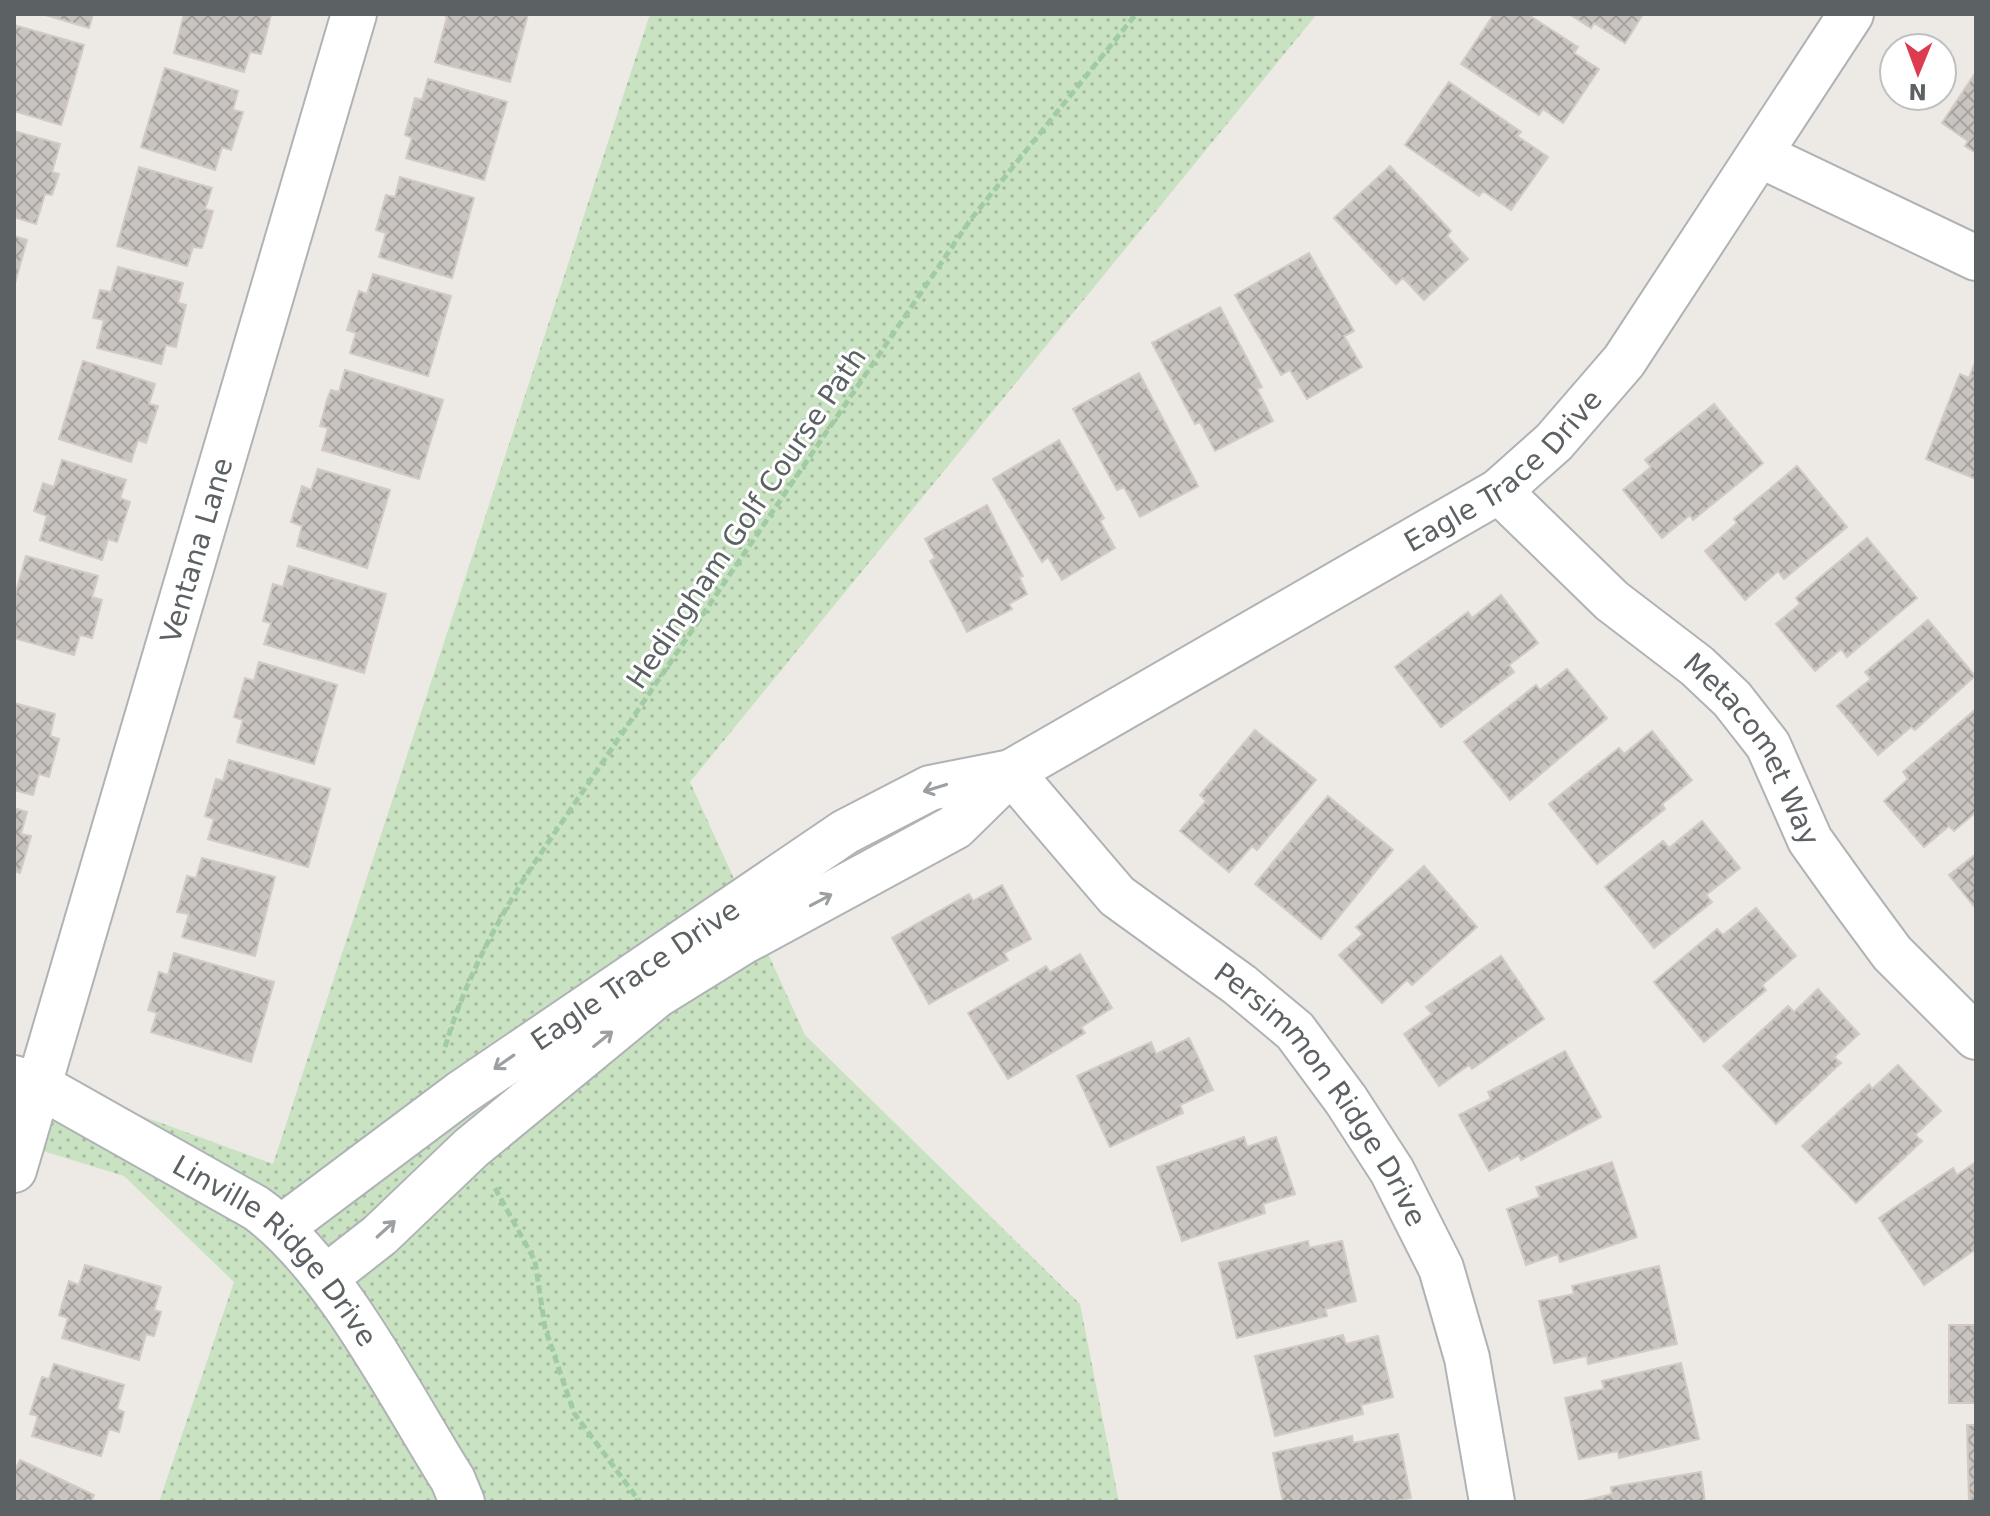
<svg xmlns="http://www.w3.org/2000/svg" width="1990" height="1516" font-family="'DejaVu Sans',sans-serif">
<defs>
<pattern id="grass-dots" width="8" height="8" patternUnits="userSpaceOnUse" patternTransform="scale(2)"><rect width="8" height="8" fill="#c9e3c2"/><path d="M2 2h.1M6 6h.1" fill="none" stroke="#a6bba1" stroke-width="1.8" stroke-linecap="round"/></pattern>
<pattern id="building-cross-hatch" width="8" height="8" patternUnits="userSpaceOnUse" patternTransform="scale(2)"><rect width="8" height="8" fill="#c9c4c0"/><path d="M0 0l8 8M0 8l8-8" fill="none" stroke="#a6a3a0"/></pattern>
</defs>
<rect width="100%" height="100%" fill="#ede9e4"/>
<polygon fill="url(#grass-dots)" points="650,14 1317,14 690,782 805,1035 1080,1304 1119,1502 159,1502 234,1282 124,1176 14,1142 14,1069 273,1164"/>
<g fill="url(#building-cross-hatch)" stroke="#d2cac3" stroke-width="2">
<polygon points="42,14 93,14 89,28"/>
<polygon points="184,14 266,14 271,15 261,54 250,52 244,72 174,53"/>
<polygon points="442,14 528,14 510,82 435,62 447,17"/>
<polygon points="1494,14 1527,14 1578,47 1574,53 1599,69 1563,123 1543,109 1539,115 1461,64"/>
<polygon points="1569,14 1643,14 1625,43 1594,23 1591,28"/>
<polygon points="14,25 84,45 61,125 14,111"/>
<polygon points="165,68 238,91 233,110 243,112 231,150 222,147 215,170 141,147"/>
<polygon points="1976,72 1976,153 1965,146 1968,141 1942,123"/>
<polygon points="428,79 507,102 484,180 406,158 412,138 405,135 415,98 422,100"/>
<polygon points="1449,82 1521,132 1517,136 1548,157 1511,210 1483,191 1479,196 1405,145"/>
<polygon points="14,131 60,144 52,172 59,174 52,195 45,194 36,224 14,217"/>
<polygon points="1390,166 1451,231 1447,236 1468,259 1424,300 1403,278 1396,284 1334,218"/>
<polygon points="139,167 212,188 205,209 213,211 202,248 193,247 187,266 117,246"/>
<polygon points="400,177 474,198 452,278 379,257 386,233 376,230 386,195 395,197"/>
<polygon points="14,236 27,240 14,287"/>
<polygon points="1309,253 1354,331 1344,336 1362,367 1307,399 1290,370 1281,375 1235,295"/>
<polygon points="118,267 183,283 178,303 186,305 176,347 166,345 161,364 97,348 104,320 93,318 100,290 111,292"/>
<polygon points="373,274 451,296 428,376 350,353 356,333 347,330 359,291 367,294"/>
<polygon points="1220,307 1262,387 1257,389 1273,421 1215,451 1200,422 1195,424 1152,343"/>
<polygon points="1976,360 1976,479 1926,459 1960,374 1969,378"/>
<polygon points="83,361 155,384 149,404 158,406 146,443 138,440 131,462 59,439"/>
<polygon points="345,370 443,400 419,479 322,450 328,428 320,426 327,400 331,390 339,392"/>
<polygon points="1139,373 1198,486 1140,517 1124,487 1117,490 1073,409"/>
<polygon points="1714,404 1763,463 1693,520 1690,515 1662,538 1623,490 1651,467 1645,460"/>
<polygon points="1059,440 1104,518 1100,521 1115,548 1062,580 1048,557 1042,562 993,479"/>
<polygon points="62,460 126,480 120,498 130,502 117,542 108,539 102,560 40,540 47,516 34,511 43,483 54,487"/>
<polygon points="1797,466 1847,527 1784,579 1778,571 1745,600 1705,551 1737,523 1734,519"/>
<polygon points="318,469 390,490 367,568 297,546 302,526 291,522 302,486 311,490"/>
<polygon points="987,505 1023,576 1019,577 1027,594 1009,604 1012,609 967,632 930,561 935,558 925,539"/>
<polygon points="1867,538 1917,598 1847,657 1841,649 1815,671 1776,624 1800,604 1796,598"/>
<polygon points="26,556 98,576 92,597 102,600 92,638 80,635 74,655 14,638 14,599"/>
<polygon points="289,566 386,594 364,673 264,644 271,623 263,621 273,584 283,587"/>
<polygon points="1501,595 1538,643 1509,665 1514,672 1441,727 1395,667 1468,612 1472,618"/>
<polygon points="1928,620 1975,676 1915,730 1911,727 1878,755 1837,706 1871,679 1865,672"/>
<polygon points="259,662 337,685 314,764 237,742 243,720 234,717 245,678 254,681"/>
<polygon points="1567,669 1607,718 1510,800 1464,742 1536,685 1540,690"/>
<polygon points="14,703 55,714 50,736 59,739 49,777 39,774 33,795 14,790"/>
<polygon points="1976,709 1976,812 1954,831 1949,826 1924,847 1884,801 1908,779 1903,772"/>
<polygon points="1255,730 1316,780 1257,850 1252,846 1229,872 1180,831 1206,801 1200,795"/>
<polygon points="1652,731 1692,780 1662,804 1665,809 1597,864 1549,804 1619,748 1624,754"/>
<polygon points="229,760 330,789 308,867 208,839 214,819 205,816 216,779 223,781"/>
<polygon points="1328,796 1393,850 1321,939 1255,884"/>
<polygon points="14,808 27,812 21,834 31,836 20,873 14,871"/>
<polygon points="1702,821 1740,868 1706,895 1712,902 1654,948 1605,887 1663,841 1669,848"/>
<polygon points="1976,854 1976,909 1949,875"/>
<polygon points="202,858 275,877 255,956 182,937 189,914 177,912 187,876 196,878"/>
<polygon points="1424,866 1477,927 1412,985 1407,980 1382,1003 1339,955 1363,934 1356,927"/>
<polygon points="1002,885 1031,939 1004,953 1008,960 929,1004 892,938 969,894 973,901"/>
<polygon points="1756,908 1796,956 1762,985 1766,990 1704,1042 1654,982 1717,929 1723,935"/>
<polygon points="174,953 274,982 251,1062 151,1032 157,1013 148,1010 156,984 159,972 168,975"/>
<polygon points="1080,954 1112,1008 1081,1027 1085,1033 1008,1079 968,1013 1046,966 1050,972"/>
<polygon points="1501,956 1544,1019 1472,1069 1469,1065 1439,1086 1404,1034 1432,1014 1426,1007"/>
<polygon points="1818,989 1859,1034 1834,1057 1841,1063 1776,1124 1723,1066 1788,1006 1794,1012"/>
<polygon points="1189,1038 1213,1090 1180,1105 1183,1113 1110,1147 1077,1076 1151,1042 1156,1054"/>
<polygon points="1565,1051 1601,1117 1521,1160 1519,1155 1489,1171 1459,1115 1491,1099 1488,1092"/>
<polygon points="1898,1065 1941,1111 1915,1135 1922,1141 1856,1203 1802,1146 1869,1084 1872,1089"/>
<polygon points="1244,1137 1247,1147 1276,1137 1295,1194 1263,1204 1265,1213 1182,1241 1157,1167"/>
<polygon points="1612,1162 1637,1237 1560,1262 1558,1254 1526,1265 1507,1209 1540,1197 1536,1187"/>
<polygon points="1976,1162 1976,1249 1924,1285 1879,1218 1953,1168 1957,1175"/>
<polygon points="1308,1241 1309,1248 1342,1241 1356,1301 1325,1309 1327,1316 1237,1338 1219,1263"/>
<polygon points="85,1265 161,1287 154,1310 161,1312 154,1336 146,1334 139,1360 62,1338 68,1318 59,1315 69,1281 79,1285"/>
<polygon points="1659,1266 1677,1344 1588,1364 1587,1356 1554,1363 1539,1301 1574,1294 1572,1286"/>
<rect x="1949" y="1325" width="27" height="78"/>
<polygon points="1343,1335 1346,1344 1378,1336 1393,1397 1361,1405 1363,1414 1275,1436 1255,1356"/>
<polygon points="1681,1363 1699,1439 1619,1458 1618,1451 1579,1459 1565,1398 1604,1389 1602,1381"/>
<polygon points="54,1364 124,1385 117,1409 124,1412 119,1432 109,1429 101,1456 32,1436 38,1416 30,1414 42,1377 49,1379"/>
<polygon points="1967,1425 1976,1425 1976,1502 1969,1502"/>
<polygon points="1398,1434 1411,1498 1388,1502 1283,1502 1273,1453 1352,1436 1353,1443"/>
<polygon points="20,1460 94,1495 91,1502 14,1502 14,1472"/>
<polygon points="1701,1472 1705,1502 1579,1502 1612,1494 1611,1487"/>
</g>
<g fill="none" stroke-linecap="round" stroke-linejoin="round">
<defs>
<g id="minor">
<polyline points="1762,156 1976,258"/>
<path id="s1" d="M1499 491 1612 601 1697 666 1732 699 1768 745 1810 840 1850 896 1892 953 1976 1037"/>
<path id="s2" d="M1011 772 1117 896 1240 985 1295 1031 1346 1100 1392 1171 1441 1268 1467 1358 1492 1502"/>
<path id="s3" d="M14 1078 38 1085 256 1208C335 1265 400 1396 453 1480L462 1502"/>
<path id="s4" d="M14 1170 354 14"/>
<path id="s5" d="M282 1227 461 1093 845 832 930 788 1011 772"/>
<path id="s6" d="M325 1278 380 1235 471 1148 657 995 741 943 955 827 1011 772 1499 491 1554 442 1624 361 1851 14"/>
</g>
</defs>
<use href="#minor" stroke="#afb3b6" stroke-width="48"/>
<g stroke="#a0cba3" stroke-width="5" stroke-dasharray="8 4" stroke-linecap="butt">
<path d="M445 1047C465 980 500 914 539 856L971 219 1136 14"/>
<polyline points="495,1188 535,1261 545,1328 574,1413 640,1502"/>
</g>
<use href="#minor" stroke="#fff" stroke-width="44"/>
</g>
<defs><path id="oneway-shaft" d="M-6 0H5M1.5-3L5.5 0L1.5 3" fill="none" stroke-width="1.6" stroke-linecap="round" stroke-linejoin="round" transform="scale(2)"/></defs>
<g stroke="#9da0a2">
<use href="#oneway-shaft" transform="translate(935 788) rotate(163)"/>
<use href="#oneway-shaft" transform="translate(821 900) rotate(-28)"/>
<use href="#oneway-shaft" transform="translate(603 1039) rotate(-39)"/>
<use href="#oneway-shaft" transform="translate(504 1062) rotate(145)"/>
<use href="#oneway-shaft" transform="translate(386 1229) rotate(-42)"/>
</g>
<g text-anchor="middle" stroke-width="6" stroke-linejoin="round" paint-order="stroke">
<g font-size="28" fill="#5c6164" stroke="#fff">
<text dy="10" stroke="none"><textPath href="#s6" startOffset="1436">Eagle Trace Drive</textPath></text>
<text transform="translate(746 518) rotate(-56)" y="10">Hedingham Golf Course Path</text>
<text dy="10" stroke="none"><textPath href="#s4" startOffset="646">Ventana Lane</textPath></text>
<text dy="10" stroke="none"><textPath href="#s1" startOffset="366">Metacomet Way</textPath></text>
<text dy="10" stroke="none"><textPath href="#s5" startOffset="434">Eagle Trace Drive</textPath></text>
<text dy="10" stroke="none"><textPath href="#s2" startOffset="452">Persimmon Ridge Drive</textPath></text>
<text dy="10" stroke="none"><textPath href="#s3" startOffset="318">Linville Ridge Drive</textPath></text>
</g>
</g>
<rect width="1990" height="1516" fill="none" stroke="#5c6164" stroke-width="32"/>
<g transform="translate(1918 72) rotate(181)"><circle r="38" fill="#ffffff" stroke="#bec0c1" stroke-width="2"/>
<path d="M0-6L14 30L0 20L-14 30Z" fill="#dd3b4f"/>
<text y="-12" font-size="22" font-weight="bold" text-anchor="middle" fill="#5c6164">N</text>
</g>
</svg>
